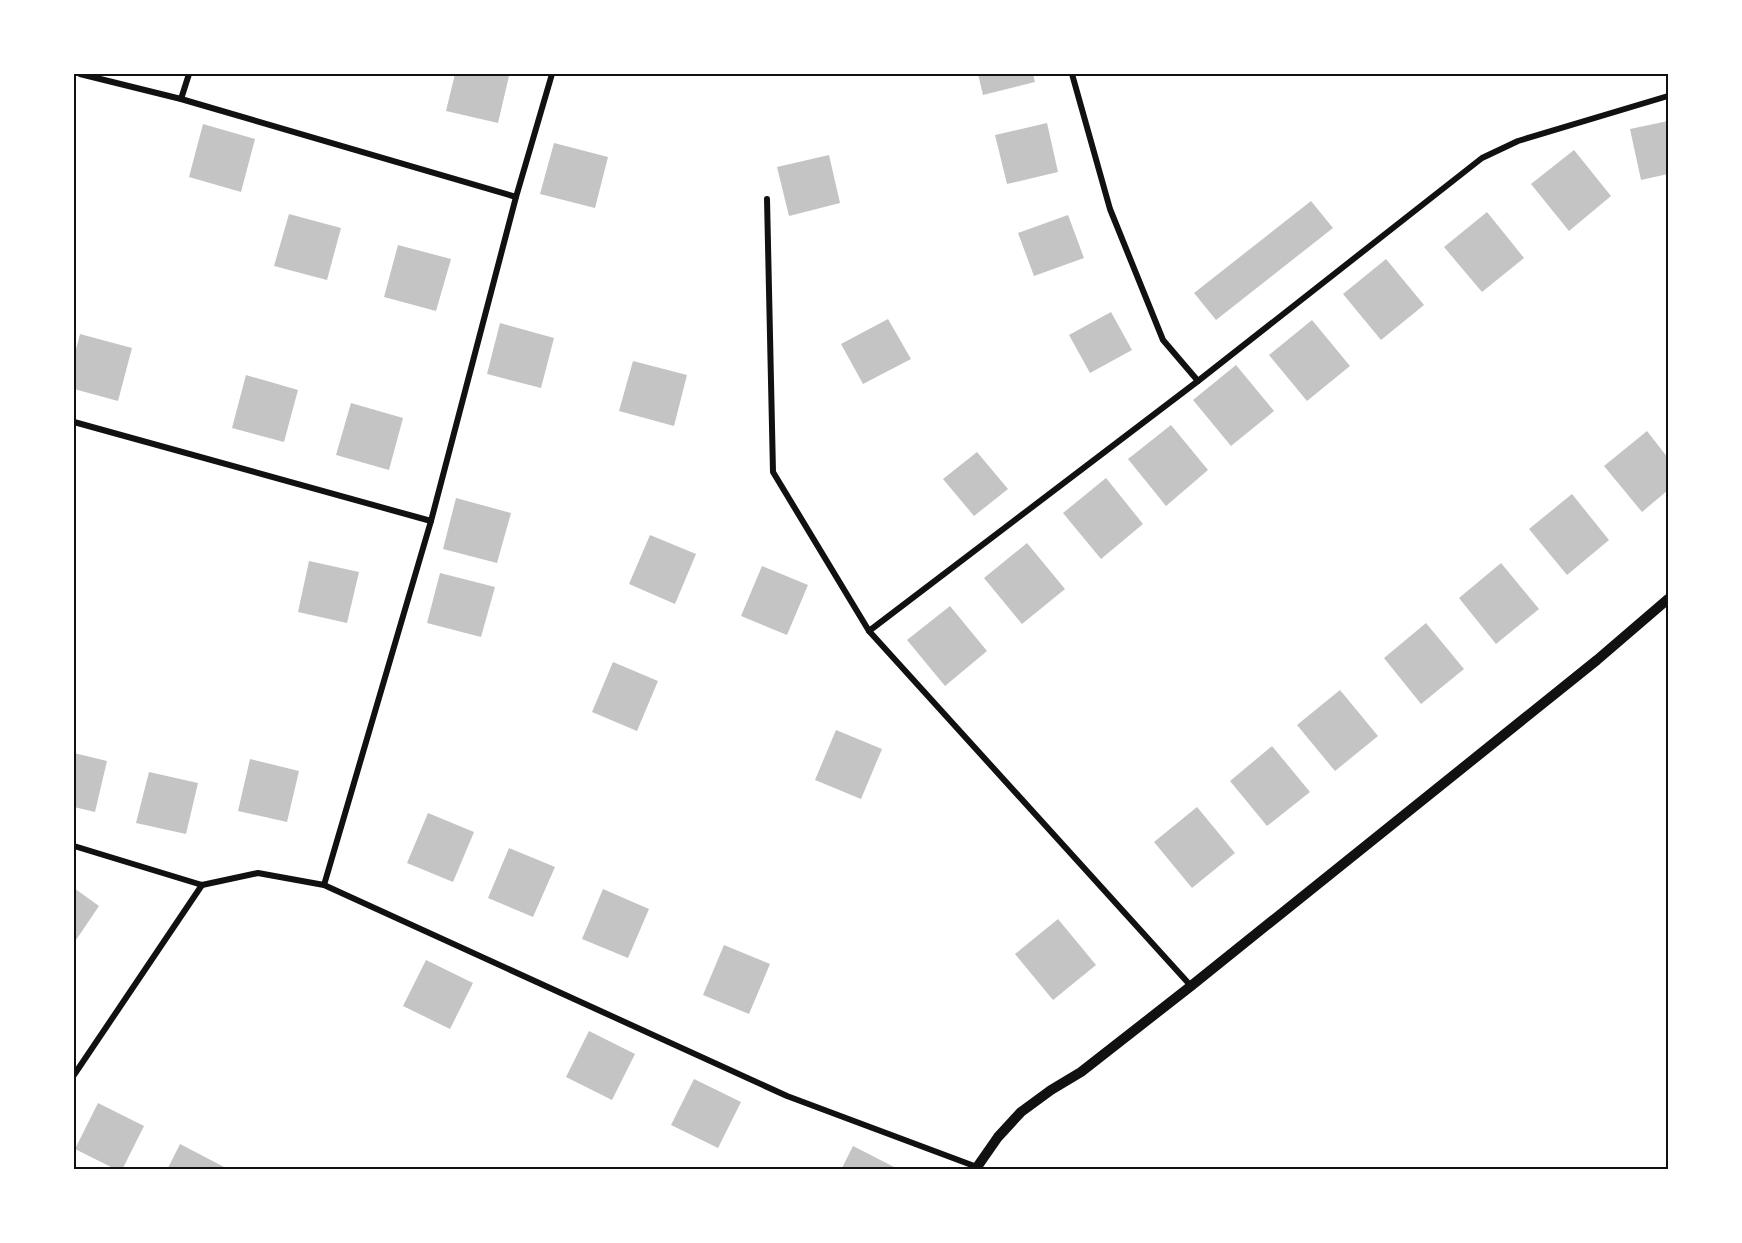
<svg xmlns="http://www.w3.org/2000/svg" width="1742" height="1243" font-family="'PT Sans Narrow',sans-serif">
<rect width="100%" height="100%" fill="#fff"/>
<g fill="#c4c4c4">
<polygon points="455,74 500,74 509,76 498,123 446,111"/>
<polygon points="978,74 1033,74 1035,82 983,95"/>
<polygon points="1668,121 1668,174 1641,180 1630,129"/>
<polygon points="1047,123 1058,172 1007,184 995,135"/>
<polygon points="203,124 255,139 241,192 189,177"/>
<polygon points="554,143 608,157 595,208 540,194"/>
<polygon points="1574,150 1611,196 1569,231 1531,184"/>
<polygon points="829,155 840,203 789,216 777,167"/>
<polygon points="1311,201 1333,228 1216,320 1194,293"/>
<polygon points="1487,212 1524,258 1482,292 1444,247"/>
<polygon points="289,214 341,228 327,280 274,266"/>
<polygon points="1068,215 1084,258 1034,276 1018,233"/>
<polygon points="398,245 451,259 436,311 384,297"/>
<polygon points="1386,259 1424,305 1381,340 1343,294"/>
<polygon points="1111,312 1132,350 1090,373 1069,335"/>
<polygon points="888,319 911,359 863,384 841,344"/>
<polygon points="1312,320 1350,366 1307,401 1269,355"/>
<polygon points="500,323 554,338 541,388 487,374"/>
<polygon points="80,334 132,348 118,401 74,389 74,357"/>
<polygon points="633,361 687,375 674,426 619,411"/>
<polygon points="1236,365 1274,411 1231,446 1193,400"/>
<polygon points="246,375 298,390 284,442 232,428"/>
<polygon points="351,403 403,418 389,470 336,455"/>
<polygon points="1171,425 1208,470 1166,506 1128,459"/>
<polygon points="1647,431 1668,458 1668,490 1642,512 1604,466"/>
<polygon points="977,452 1008,489 974,516 943,479"/>
<polygon points="1106,478 1143,524 1101,559 1063,513"/>
<polygon points="1572,494 1609,540 1567,575 1529,529"/>
<polygon points="456,498 511,513 497,563 443,549"/>
<polygon points="650,535 696,554 675,604 629,584"/>
<polygon points="1027,543 1065,589 1022,624 984,578"/>
<polygon points="309,561 359,572 347,623 298,612"/>
<polygon points="1501,563 1539,609 1496,644 1459,598"/>
<polygon points="762,566 808,585 787,635 741,616"/>
<polygon points="440,573 495,587 481,637 427,623"/>
<polygon points="950,606 987,651 945,686 907,640"/>
<polygon points="1426,623 1464,669 1421,704 1384,658"/>
<polygon points="613,662 658,681 637,731 592,712"/>
<polygon points="1340,690 1378,736 1335,771 1297,725"/>
<polygon points="836,730 882,749 861,799 815,780"/>
<polygon points="1272,746 1310,792 1267,826 1230,781"/>
<polygon points="74,753 107,761 95,812 74,807"/>
<polygon points="250,759 299,771 287,822 238,811"/>
<polygon points="149,772 198,783 186,834 136,823"/>
<polygon points="1197,807 1235,853 1192,888 1154,842"/>
<polygon points="428,813 474,832 453,882 407,863"/>
<polygon points="509,848 555,867 533,917 488,898"/>
<polygon points="74,888 99,906 74,943"/>
<polygon points="603,889 649,909 628,958 582,939"/>
<polygon points="1058,919 1096,965 1053,1000 1015,954"/>
<polygon points="724,945 770,964 749,1014 703,995"/>
<polygon points="426,960 473,983 450,1029 403,1006"/>
<polygon points="589,1031 635,1054 612,1100 566,1077"/>
<polygon points="694,1079 741,1102 718,1148 671,1125"/>
<polygon points="98,1103 144,1126 122,1170 117,1170 75,1149"/>
<polygon points="180,1144 226,1168 226,1170 167,1170"/>
<polygon points="853,1146 900,1170 841,1170"/>
</g>
<g fill="none" stroke-linecap="round" stroke-linejoin="round">
<g stroke="#111" stroke-width="6">
<polyline points="80,74 181,99 516,197"/>
<polyline points="1072,74 1110,209 1163,340 1198,381"/>
<polyline points="181,99 189,74"/>
<polyline points="767,199 773,472 869,631 1191,986"/>
<polyline points="74,422 431,521"/>
<polyline points="869,631 1198,381 1482,158 1518,141 1668,96"/>
<polyline points="74,846 202,885 258,873 324,885 787,1096 977,1167"/>
<polyline points="324,885 431,521 516,197 552,74"/>
<polyline points="74,1075 202,885"/>
</g>
<polyline stroke="#111" stroke-width="10" points="975,1170 998,1137 1021,1112 1051,1090 1081,1072 1191,986 1597,660 1668,599"/>
</g>
<rect width="1742" height="1243" fill="none" stroke="#ffffff" stroke-width="150"/>
<rect x="75" y="75" width="1592" height="1093" fill="none" stroke="#111" stroke-width="2"/>
</svg>
